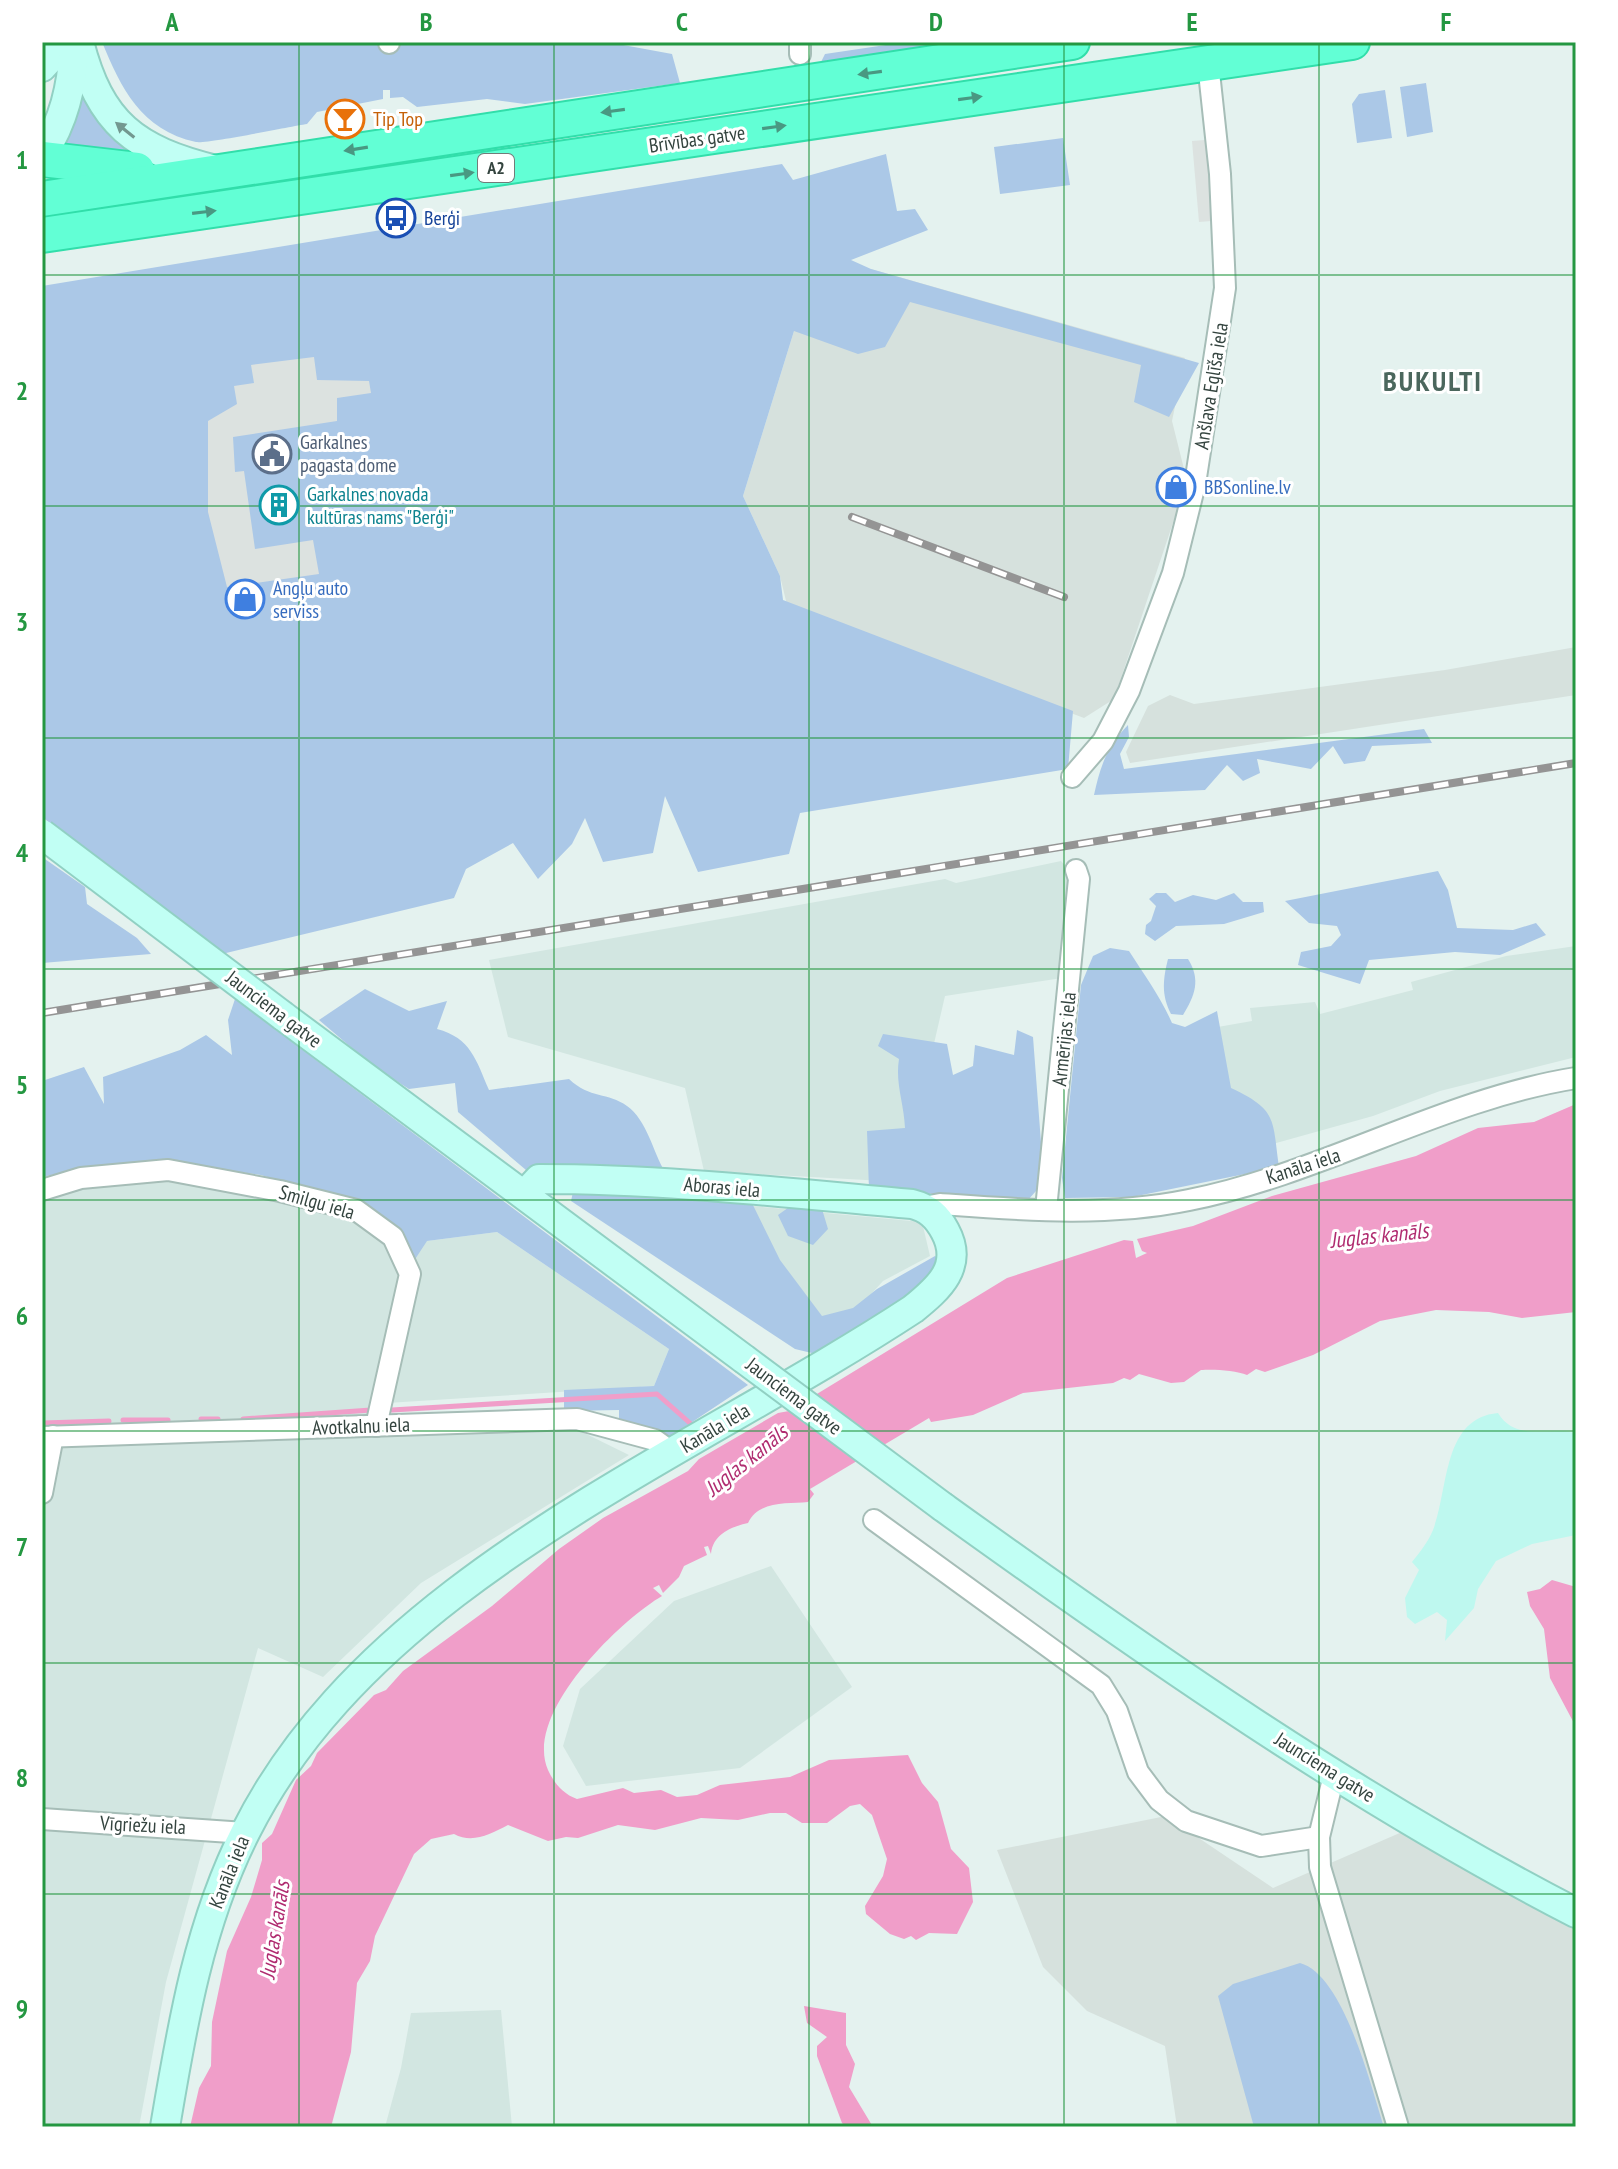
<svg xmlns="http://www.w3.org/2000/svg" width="1618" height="2169" font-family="'PT Sans Narrow',sans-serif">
<rect width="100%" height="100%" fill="#e4f2ef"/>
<g fill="#d2e6e1">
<polygon points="1061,861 1069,870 1062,978 945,996 902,1182 704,1171 685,1088 508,1037 489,960 945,879 956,883"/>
<polygon points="1576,946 1576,1057 1440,1091 1373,1116 1190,1167 1212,1028 1252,1021 1250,1008 1315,1002 1320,1014 1413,990 1411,982 1455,970 1506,956"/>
<polygon points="167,1167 355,1207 427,1241 497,1232 669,1349 654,1386 387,1403 382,1434 574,1428 629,1455 421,1583 323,1677 258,1648 166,1982 139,2127 42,2127 42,1197"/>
<polygon points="731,1204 922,1222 930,1256 883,1281 823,1347"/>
<polygon points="771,1566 852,1687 740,1768 586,1786 563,1746 580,1689 674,1601"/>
<polygon points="501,2010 512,2127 385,2127 401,2068 411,2013"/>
</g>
<g fill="#d6e1dd">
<polygon points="871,269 1185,358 1172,421 1187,481 1114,699 1084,718 787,605 780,576 743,496 794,331"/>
<polygon points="1576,647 1576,695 1130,763 1126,752 1148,706 1170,695 1194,704 1445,670"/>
<polygon points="1166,1816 1273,1888 1402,1832 1576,1927 1576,2127 1177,2127 1165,2046 1087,2011 1043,1967 997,1850"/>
</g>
<g fill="#abc8e7">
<path d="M102 42H607L672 54 680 83 525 104 487 99 417 107 403 97 390 98V90H383V99L317 112 307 124C287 127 208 144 196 142 141 130 121 88 102 42Z"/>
<polygon points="906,42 950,42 821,62 825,54"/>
<polygon points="1426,83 1433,132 1407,137 1400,87"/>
<polygon points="86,88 146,154 52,155 77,91"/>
<polygon points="1385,90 1392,138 1357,143 1352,104 1359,94"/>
<polygon points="1063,138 1070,185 1000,194 994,147"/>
<polygon points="886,154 897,211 915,209 928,230 851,260 871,269 1199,363 1169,417 1134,402 1141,365 910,302 885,347 858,354 794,331 743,496 780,576 783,600 1073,711 1068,769 800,813 789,854 698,872 665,796 653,853 603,862 585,818 572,844 538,879 513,843 466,869 454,898 222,954 42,817 42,286 782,164 793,180"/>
<path d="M1128 725 1129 737 1120 754 1124 769 1424 729 1432 743 1372 746 1365 761 1344 764 1333 746 1311 769 1257 759 1260 773 1243 781 1227 765 1205 790 1094 795C1100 767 1107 746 1128 725Z"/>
<polygon points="42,857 85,887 87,904 137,938 151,954 42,963"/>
<polygon points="1438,871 1448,890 1457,928 1513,930 1536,923 1546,935 1500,955 1455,952 1369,960 1360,984 1298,965 1301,952 1331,946 1341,935 1337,926 1309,923 1285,901"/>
<polygon points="1156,893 1166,893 1175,902 1193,895 1216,900 1234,893 1243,902 1263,902 1264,912 1224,924 1176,926 1155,941 1145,934 1146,925 1151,921 1156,906 1149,899"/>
<path d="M1110 948 1129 951C1145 976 1160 996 1172 1023L1185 1027 1217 1011 1231 1088C1278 1110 1272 1119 1279 1167L1132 1197 1065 1198 1062 1178 1081 985 1093 956Z"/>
<path d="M1168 959H1188C1201 980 1195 995 1183 1015L1171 1014C1161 995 1163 979 1168 959Z"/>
<path d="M365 989 409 1011 447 1001 437 1029C471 1038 476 1060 489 1090L569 1079C590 1099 608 1092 627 1106 647 1120 653 1152 665 1172L526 1170 458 1112 455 1083 409 1089 373 1066 319 1020Z"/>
<polygon points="235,999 748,1385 653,1448 619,1433 619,1410 564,1411 564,1390 654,1386 669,1349 497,1232 427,1241 408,1270 354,1204 261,1175 169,1162 78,1169 42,1177 42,1081 84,1067 104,1104 103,1077 180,1050 206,1035 232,1055 228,1020"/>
<path d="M1017 1030 1033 1037 1044 1182 1028 1200 869 1190 867 1131 905 1128C904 1103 895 1083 899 1059L878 1046 883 1034 947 1044 953 1075 973 1066 975 1045 1014 1055Z"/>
<polygon points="573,1192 750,1199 780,1260 822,1316 853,1308 877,1289 935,1256 943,1263 931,1281 820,1355 795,1349 571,1201"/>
<polygon points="792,1205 822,1209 828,1229 813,1245 788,1236 778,1215"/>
<path d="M1300 1963C1344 1975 1371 2087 1384 2127H1254L1218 1996 1233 1984Z"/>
</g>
<path fill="#bef8ef" d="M1498 1413C1516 1442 1547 1427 1576 1433V1535L1532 1544 1496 1561 1478 1589 1474 1608 1445 1641 1447 1620 1437 1612 1415 1624 1407 1617 1405 1598 1419 1570 1412 1562C1420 1552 1428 1542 1433 1530 1449 1489 1442 1418 1498 1413Z"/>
<g fill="#dce2e0">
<polygon points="1217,139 1224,220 1199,222 1192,141"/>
<polygon points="314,357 317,380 369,381 371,393 337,398 337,421 233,437 235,472 244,471 255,549 313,540 319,574 227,587 208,512 208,421 237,404 234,386 254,383 251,365"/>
</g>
<g fill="#f09ec9">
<path d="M1576 1104V1312L1522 1318 1489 1312 1436 1310 1380 1321 1313 1355 1265 1372 1256 1369 1247 1375C1236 1370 1212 1369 1201 1370L1184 1382 1171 1383 1139 1374 1130 1380 1124 1378 1113 1383 1023 1393 973 1415 931 1422 929 1418 810 1489 814 1494 808 1502C788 1504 759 1500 748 1523 731 1527 713 1534 711 1554L708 1546 704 1547 707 1555 684 1566 679 1577 663 1593 659 1585 653 1588 662 1596C621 1620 523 1713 548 1770 554 1783 563 1794 577 1799L623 1788 634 1793 661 1790 677 1797 697 1795 720 1785 790 1777 829 1760 908 1755 922 1783 938 1802 951 1849 969 1868 973 1902 957 1934 929 1933 916 1940 911 1936 904 1939 890 1934 866 1914 865 1906 883 1876 887 1859 872 1815 860 1804 850 1806 827 1823H802L786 1813H770L738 1820 701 1818 655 1830 618 1825 578 1838 566 1837 548 1841 508 1825C490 1834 473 1844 454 1834L431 1839 414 1854 375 1936 370 1961 357 1983 351 2052 331 2127H190L199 2088 211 2066 212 2022 227 1951 251 1897 262 1860V1843L272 1834 296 1780 311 1766 317 1753 374 1695 386 1690 403 1671 492 1606 559 1549 603 1518 688 1471 699 1459 778 1413 789 1411 1007 1278 1124 1240 1133 1241 1136 1258 1147 1253 1142 1251 1137 1239 1193 1226 1272 1196 1416 1156 1478 1128 1534 1122Z"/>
<polygon points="1552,1580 1576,1587 1576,1727 1550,1678 1544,1629 1530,1606 1527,1592 1540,1589"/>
<polygon points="804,2006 846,2013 846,2045 855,2064 849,2087 873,2127 846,2127 842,2123 817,2056 817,2046 827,2037 807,2023"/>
</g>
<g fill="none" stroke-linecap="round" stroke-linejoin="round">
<g stroke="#f09ec9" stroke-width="5">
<polyline points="392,1410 657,1394 691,1424"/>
<polyline points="201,1419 218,1419"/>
<polyline points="243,1419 371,1410"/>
<polyline points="123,1420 168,1420"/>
<polyline points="42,1423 109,1421"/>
</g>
<defs>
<g id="street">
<polyline points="389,43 389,42"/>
<polyline points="800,54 800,42"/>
<polyline points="1072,777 1103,741 1129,691 1173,573 1195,484 1225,288 1220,174 1208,63"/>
<polyline points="42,1190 81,1178 168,1170 280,1191 356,1210 393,1237 410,1274 376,1426"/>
<path d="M924 1207 940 1204C1024 1210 1106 1217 1189 1200 1321 1174 1444 1099 1576 1078"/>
<polyline points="1046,1209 1079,879 1076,870"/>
<polyline points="42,1437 577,1419 655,1440 673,1453"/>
<polyline points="42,1493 53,1436"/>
<polyline points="874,1520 1101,1685 1117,1711 1138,1772 1159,1800 1186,1821 1261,1846 1319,1837"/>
<polyline points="1334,1775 1319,1837 1320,1867 1398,2127"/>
<polyline points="42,1819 245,1833"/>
</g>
<g id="secondary">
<path d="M79 42C100 124 135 150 216 170"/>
<polyline points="42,67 65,42"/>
<path d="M42 155C64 121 72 87 74 47"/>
<polyline points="283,1016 744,1359"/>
<path d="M943 1507C1146 1653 1353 1798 1576 1913"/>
<path d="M165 2127C182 2026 199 1923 246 1831 372 1580 688 1457 913 1309 939 1288 964 1266 945 1231 937 1216 928 1208 912 1204 788 1193 664 1179 539 1179L525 1194"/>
</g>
<g id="highway">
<polyline points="42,159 137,170"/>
<polyline points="42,199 1072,42"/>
<polyline points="42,235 1352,42"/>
</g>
</defs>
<use href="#street" stroke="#a6bdb7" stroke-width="24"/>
<use href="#secondary" stroke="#91d0c3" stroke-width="32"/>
<use href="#highway" stroke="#31deaa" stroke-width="38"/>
<use href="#street" stroke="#fff" stroke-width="20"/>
<use href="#secondary" stroke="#c1fff4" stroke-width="28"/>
<use href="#highway" stroke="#62ffd5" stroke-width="34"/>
<defs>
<g id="rail">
<polyline points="852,517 1064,597"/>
<polyline points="42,1013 1576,763"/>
</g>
</defs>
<use href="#rail" stroke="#949494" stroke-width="8"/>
<use href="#rail" stroke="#fff" stroke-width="5" stroke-dasharray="15" stroke-linecap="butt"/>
<defs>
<g id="secondary-bridge">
<polyline points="42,834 283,1016"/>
<polyline points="744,1359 943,1507"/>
</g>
</defs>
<use href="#secondary-bridge" stroke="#91d0c3" stroke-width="32" stroke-linecap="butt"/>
<use href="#secondary-bridge" stroke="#c1fff4" stroke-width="28"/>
</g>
<defs><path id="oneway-solid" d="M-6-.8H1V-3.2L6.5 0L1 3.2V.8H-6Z" transform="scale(2)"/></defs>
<g fill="#499882">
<use href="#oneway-solid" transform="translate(870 73) rotate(172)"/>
<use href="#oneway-solid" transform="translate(970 98) rotate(-8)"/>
<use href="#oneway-solid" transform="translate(613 111) rotate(172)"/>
<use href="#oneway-solid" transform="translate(774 127) rotate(-8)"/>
<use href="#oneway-solid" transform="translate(356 149) rotate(171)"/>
<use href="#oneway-solid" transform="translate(462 174) rotate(-8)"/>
<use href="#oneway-solid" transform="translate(204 212) rotate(-7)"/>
</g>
<use fill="#739890" href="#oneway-solid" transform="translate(125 130) rotate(-141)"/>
<path fill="none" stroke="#249741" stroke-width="2" stroke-opacity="0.55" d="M299 42V2127M554 42V2127M809 42V2127M1064 42V2127M1319 42V2127M42 275H1576M42 506H1576M42 738H1576M42 969H1576M42 1200H1576M42 1431H1576M42 1663H1576M42 1894H1576"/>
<defs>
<symbol id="bar-ring" viewBox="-11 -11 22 22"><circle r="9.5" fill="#fff" stroke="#e8710a" stroke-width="1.5"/><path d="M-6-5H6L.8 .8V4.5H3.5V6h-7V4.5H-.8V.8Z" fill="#e8710a"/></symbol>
<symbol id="bus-ring" viewBox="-11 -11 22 22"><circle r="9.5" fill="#fff" stroke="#1a4fb4" stroke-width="1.5"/><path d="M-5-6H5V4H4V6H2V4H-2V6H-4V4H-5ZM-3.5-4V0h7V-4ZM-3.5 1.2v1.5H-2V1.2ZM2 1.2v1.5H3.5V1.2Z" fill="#1a4fb4"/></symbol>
<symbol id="civic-ring" viewBox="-11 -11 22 22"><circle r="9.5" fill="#fff" stroke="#5c6f8a" stroke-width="1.5"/><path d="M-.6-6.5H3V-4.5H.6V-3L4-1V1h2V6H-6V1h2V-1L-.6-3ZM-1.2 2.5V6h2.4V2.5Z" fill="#5c6f8a"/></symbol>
<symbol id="shop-ring" viewBox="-11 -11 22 22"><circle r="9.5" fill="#fff" stroke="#3f7fe0" stroke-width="1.5"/><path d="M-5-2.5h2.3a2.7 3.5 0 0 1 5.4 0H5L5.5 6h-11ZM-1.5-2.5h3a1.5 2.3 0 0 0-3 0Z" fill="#3f7fe0"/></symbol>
<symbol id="building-ring" viewBox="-11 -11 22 22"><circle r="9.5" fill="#fff" stroke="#0f9aa8" stroke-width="1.5"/><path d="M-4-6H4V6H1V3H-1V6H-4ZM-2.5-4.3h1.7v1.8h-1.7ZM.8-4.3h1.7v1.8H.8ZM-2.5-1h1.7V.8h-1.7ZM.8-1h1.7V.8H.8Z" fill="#0f9aa8"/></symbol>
</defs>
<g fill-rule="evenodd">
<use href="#bar-ring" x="323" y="97" width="44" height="44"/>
<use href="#bus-ring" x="374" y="196" width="44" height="44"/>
<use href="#civic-ring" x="250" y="432" width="44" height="44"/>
<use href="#shop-ring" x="1154" y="465" width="44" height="44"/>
<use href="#building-ring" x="257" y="483" width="44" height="44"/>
<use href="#shop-ring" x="223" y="577" width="44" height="44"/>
</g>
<g text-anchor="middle" stroke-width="6" stroke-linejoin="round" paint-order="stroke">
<rect fill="#fff" stroke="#717c79" stroke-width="2" x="478" y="154" width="36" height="28" rx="6"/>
<g font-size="18" font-weight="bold" fill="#34443f">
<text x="496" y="174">A2</text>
</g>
<g font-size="20" fill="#c56008" stroke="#fff" text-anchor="start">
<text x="373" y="126">Tip Top</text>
</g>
<g font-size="20" fill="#34443f" stroke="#fff">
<text transform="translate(697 139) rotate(-8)" y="7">Brīvības gatve</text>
<text transform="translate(1211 386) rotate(-81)" y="7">Anšlava Eglīša iela</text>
<text transform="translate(274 1009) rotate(37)" y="7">Jaunciema gatve</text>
<text transform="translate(1064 1039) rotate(-84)" y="7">Armērijas iela</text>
<text transform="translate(1303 1166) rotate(-18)" y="7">Kanāla iela</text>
<text transform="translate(722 1187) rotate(5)" y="7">Aboras iela</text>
<text transform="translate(317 1202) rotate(16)" y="7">Smilgu iela</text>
<text transform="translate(794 1396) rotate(37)" y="7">Jaunciema gatve</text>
<text transform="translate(361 1426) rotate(-2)" y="7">Avotkalnu iela</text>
<text transform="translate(715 1428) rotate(-31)" y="7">Kanāla iela</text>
<text transform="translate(1325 1767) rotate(32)" y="7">Jaunciema gatve</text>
<text transform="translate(143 1825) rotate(3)" y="7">Vīgriežu iela</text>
<text transform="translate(229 1872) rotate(-68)" y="7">Kanāla iela</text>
</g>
<g font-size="20" fill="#164399" stroke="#fff" text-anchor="start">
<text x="424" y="225">Berģi</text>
</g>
<g font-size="20" fill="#4e5e75" stroke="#fff" text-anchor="start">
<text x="300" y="449">Garkalnes<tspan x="300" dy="23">pagasta dome</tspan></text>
</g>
<g font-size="20" fill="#366cbe" stroke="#fff" text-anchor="start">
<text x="1204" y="494">BBSonline.lv</text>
<text x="273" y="595">Angļu auto<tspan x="273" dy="23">serviss</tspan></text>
</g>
<g font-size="20" fill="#0d838f" stroke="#fff" text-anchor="start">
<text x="307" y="501">Garkalnes novada<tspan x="307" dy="23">kultūras nams "Berģi"</tspan></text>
</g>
<g font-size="22" font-style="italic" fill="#b02c70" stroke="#fff">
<text transform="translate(1379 1235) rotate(-6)" y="8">Juglas kanāls</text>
<text transform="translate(746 1460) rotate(-39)" y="8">Juglas kanāls</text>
<text transform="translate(274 1930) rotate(-81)" y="8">Juglas kanāls</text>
</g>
<g font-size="28" font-weight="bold" letter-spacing="2" fill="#4b675d" stroke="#fff">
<text x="1433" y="391">BUKULTI</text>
</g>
</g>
<rect width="1618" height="2169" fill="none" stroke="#ffffff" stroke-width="88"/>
<rect x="44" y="44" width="1530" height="2081" fill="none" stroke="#249741" stroke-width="3"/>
<g font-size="26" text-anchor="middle" font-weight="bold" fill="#249741">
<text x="172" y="31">A</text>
<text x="426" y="31">B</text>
<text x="682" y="31">C</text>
<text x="936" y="31">D</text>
<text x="1192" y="31">E</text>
<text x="1446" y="31">F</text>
<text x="22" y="169">1</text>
<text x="22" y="400">2</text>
<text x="22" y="631">3</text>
<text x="22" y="862">4</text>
<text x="22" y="1094">5</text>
<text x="22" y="1325">6</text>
<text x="22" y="1556">7</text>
<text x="22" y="1787">8</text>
<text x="22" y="2018">9</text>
</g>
</svg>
